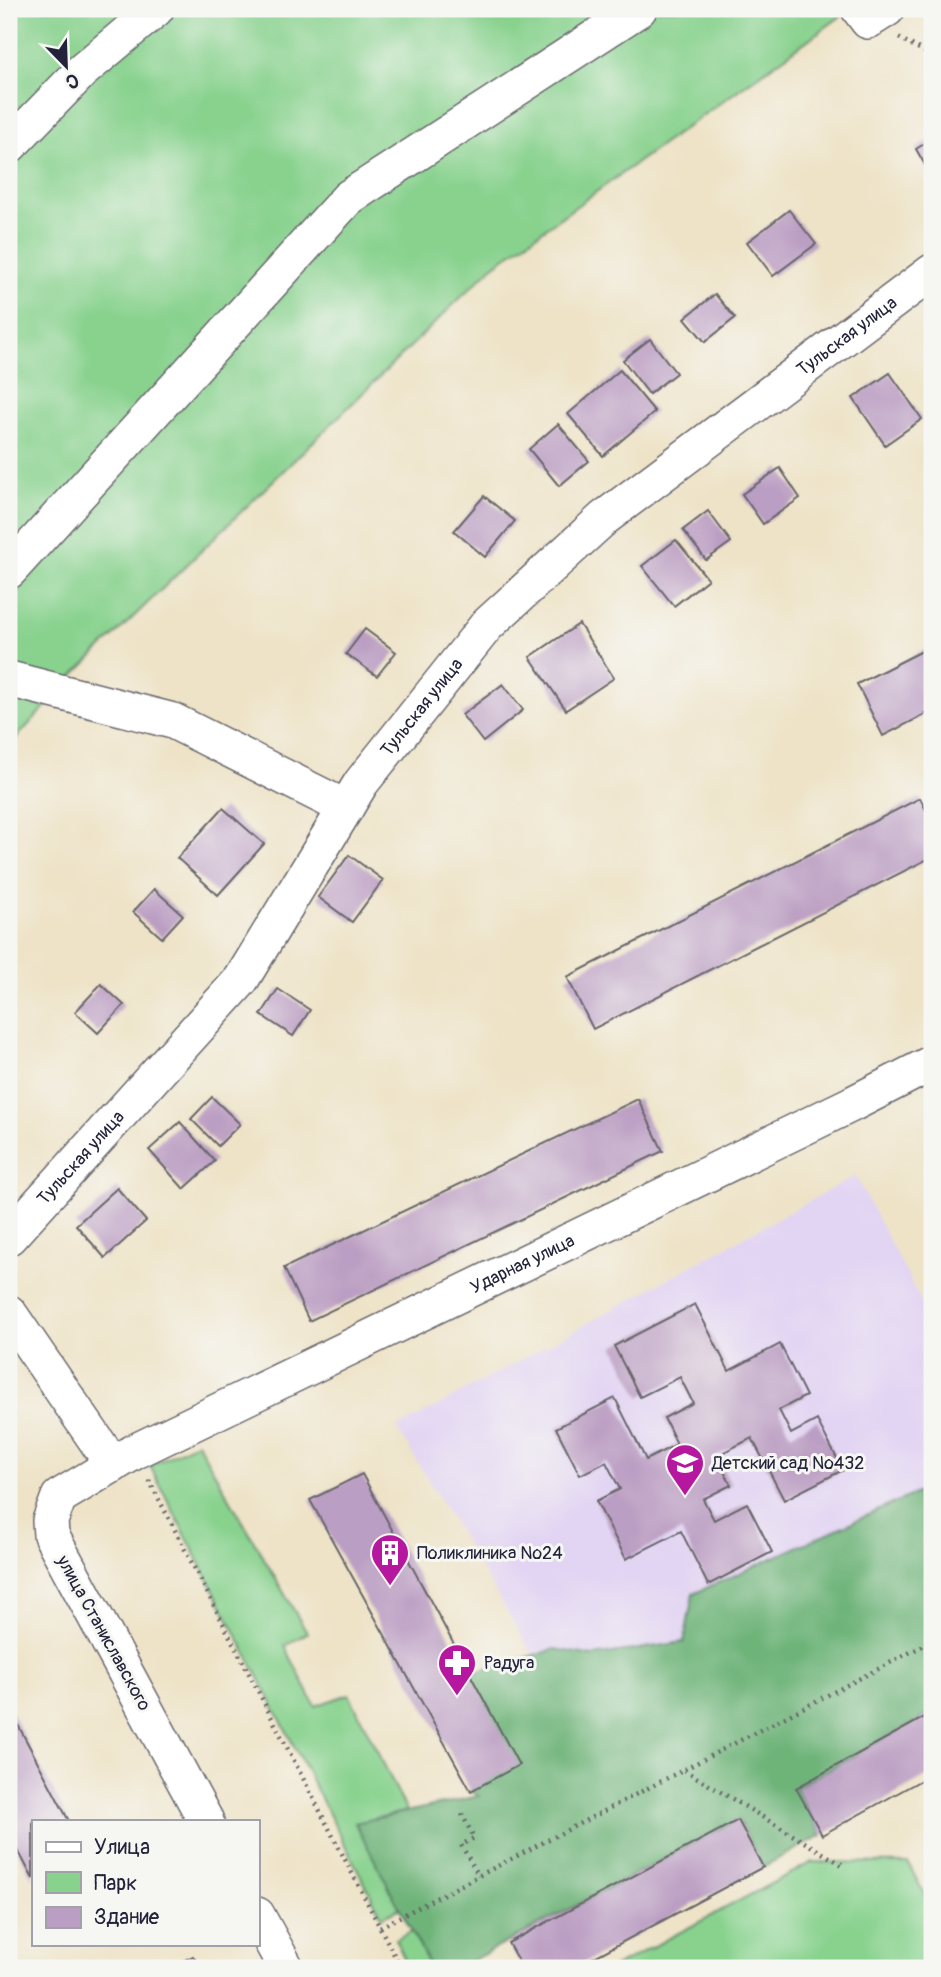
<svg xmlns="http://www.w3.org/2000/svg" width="941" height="1977" font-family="Pangolin,sans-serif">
<rect width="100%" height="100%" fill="#f6f6f2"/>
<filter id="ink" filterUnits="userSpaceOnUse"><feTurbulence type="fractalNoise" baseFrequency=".0143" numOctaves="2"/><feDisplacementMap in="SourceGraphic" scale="14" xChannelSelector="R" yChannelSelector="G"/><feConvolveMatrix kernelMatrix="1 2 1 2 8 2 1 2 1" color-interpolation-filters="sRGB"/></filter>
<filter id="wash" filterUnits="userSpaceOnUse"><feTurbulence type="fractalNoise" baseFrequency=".00686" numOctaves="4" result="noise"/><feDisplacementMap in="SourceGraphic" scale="28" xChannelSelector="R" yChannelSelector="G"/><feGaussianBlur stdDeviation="1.57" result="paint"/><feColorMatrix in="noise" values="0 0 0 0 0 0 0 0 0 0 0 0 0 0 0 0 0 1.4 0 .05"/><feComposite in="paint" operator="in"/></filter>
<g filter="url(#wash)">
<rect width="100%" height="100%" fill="#eee3c7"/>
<polygon fill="#e2d4f3" points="855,1176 932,1322 932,1565 590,1750 397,1428"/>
<g fill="#88d28e" stroke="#557a64" stroke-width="2">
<polygon points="9,9 851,9 493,266 77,672 9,746"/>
<polygon points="197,1442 307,1633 285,1646 315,1706 349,1694 407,1811 356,1823 400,1908 382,1917 150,1466"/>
<polygon points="812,1862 908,1863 932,1909 932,1968 889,1967 886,1968 613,1968"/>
<polygon points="412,1931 431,1968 409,1968 408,1966 395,1939"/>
</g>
<polygon fill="#6eb479" stroke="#486b5a" stroke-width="2" points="932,1486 932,1713 796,1788 822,1835 763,1867 738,1820 458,1968 431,1968 355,1823 479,1796 471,1791 469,1674 555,1649 593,1656 684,1642 693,1594"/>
<g id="blocks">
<g fill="#bb9ec3">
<polygon points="932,139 932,177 916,149"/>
<polygon points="789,210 816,244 773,276 747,242"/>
<polygon points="715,294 735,318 705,342 685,318"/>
<polygon points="650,339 676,373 649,394 623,360"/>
<polygon points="620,370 655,412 603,456 568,414"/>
<polygon points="890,373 922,419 885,445 853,398"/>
<polygon points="558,424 589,461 559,486 529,449"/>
<polygon points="780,468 800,498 763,524 742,494"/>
<polygon points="484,496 515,521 485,557 454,531"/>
<polygon points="708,511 731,542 706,560 683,530"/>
<polygon points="676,540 708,579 674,606 642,566"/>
<polygon points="579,624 614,678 566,710 530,657"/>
<polygon points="365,629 396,652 377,676 346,654"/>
<polygon points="932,646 932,711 883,736 857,684"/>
<polygon points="503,684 523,710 483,742 462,715"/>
<polygon points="920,798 932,822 932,857 593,1029 567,977"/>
<polygon points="223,808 264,844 218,895 177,858"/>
<polygon points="349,855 383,880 352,922 318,897"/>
<polygon points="154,889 183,915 162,938 133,912"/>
<polygon points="101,984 124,1005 98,1033 75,1012"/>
<polygon points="278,989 310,1010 293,1036 261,1015"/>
<polygon points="212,1097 240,1124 218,1146 191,1119"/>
<polygon points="638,1099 663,1151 309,1321 284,1268"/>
<polygon points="180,1122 215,1161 184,1189 149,1150"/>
<polygon points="117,1188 146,1221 105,1258 76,1225"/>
<polygon points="695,1304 729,1371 780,1344 806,1396 779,1410 791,1434 817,1420 843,1470 784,1500 752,1438 716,1456 731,1485 703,1499 714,1520 747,1503 772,1552 708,1585 681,1531 626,1559 596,1501 620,1489 606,1462 580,1475 556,1428 615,1398 646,1460 677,1444 664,1418 693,1403 680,1377 640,1397 614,1346"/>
<polygon points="362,1474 519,1765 471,1791 310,1500"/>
<polygon points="9,1708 69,1821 33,1821 33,1879 9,1833"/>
<polygon points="932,1713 932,1774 822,1835 796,1788"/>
<polygon points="738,1820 763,1867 574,1968 522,1968 508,1943"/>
<polygon points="193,1956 200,1968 168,1968"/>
</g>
</g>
</g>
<g filter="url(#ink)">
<use href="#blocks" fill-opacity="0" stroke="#69666c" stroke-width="2"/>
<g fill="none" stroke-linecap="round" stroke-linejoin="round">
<defs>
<g id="minor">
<polyline points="859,9 868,21 887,9"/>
<polyline points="9,146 82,71 156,9"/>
<polyline points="9,571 348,198 639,9"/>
<polyline points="9,679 173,721 346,808"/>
<path id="s1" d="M9 1237 241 980 361 783 487 625 604 518 932 272"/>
<polyline points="9,1313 113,1465"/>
<path id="s2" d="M206 1821 51 1535 50 1521 59 1497 134 1452 852 1104 932 1063"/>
<polyline points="257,1915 286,1968"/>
</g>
</defs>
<use href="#minor" stroke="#69666c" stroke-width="38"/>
<g stroke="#69666c" stroke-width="4.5" stroke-dasharray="2 5" stroke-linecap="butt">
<polyline points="899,38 932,56"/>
<polyline points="149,1480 401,1968"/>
<polyline points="684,1770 846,1867"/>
<polyline points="462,1814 474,1838 461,1845 479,1876"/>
<polyline points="380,1927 932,1641"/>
</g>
<use href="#minor" stroke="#fff" stroke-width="35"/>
</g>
</g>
<defs>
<symbol id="school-pin" viewBox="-11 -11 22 30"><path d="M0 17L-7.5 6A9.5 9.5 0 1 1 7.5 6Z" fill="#b5179e" stroke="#f6f6f2"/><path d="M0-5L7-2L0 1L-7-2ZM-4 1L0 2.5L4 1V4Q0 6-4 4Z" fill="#fff"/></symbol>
<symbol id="building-pin" viewBox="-11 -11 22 30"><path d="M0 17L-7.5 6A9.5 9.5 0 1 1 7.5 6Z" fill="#b5179e" stroke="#f6f6f2"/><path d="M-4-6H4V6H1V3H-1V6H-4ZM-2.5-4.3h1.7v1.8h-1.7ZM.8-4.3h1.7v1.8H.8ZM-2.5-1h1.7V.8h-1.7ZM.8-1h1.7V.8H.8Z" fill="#fff"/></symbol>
<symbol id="pharmacy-pin" viewBox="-11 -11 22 30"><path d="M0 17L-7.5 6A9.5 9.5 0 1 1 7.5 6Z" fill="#b5179e" stroke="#f6f6f2"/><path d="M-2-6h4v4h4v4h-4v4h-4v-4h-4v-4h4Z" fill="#fff"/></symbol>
</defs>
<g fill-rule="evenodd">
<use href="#school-pin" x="663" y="1441" width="44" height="60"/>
<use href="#building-pin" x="368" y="1531" width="44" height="60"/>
<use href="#pharmacy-pin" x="435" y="1641" width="44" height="60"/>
</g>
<g text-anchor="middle" stroke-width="6" stroke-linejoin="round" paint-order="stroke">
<g font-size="18" fill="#22223b" stroke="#f6f6f2">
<text dy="6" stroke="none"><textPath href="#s1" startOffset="1241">Тульская улица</textPath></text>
<text dy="6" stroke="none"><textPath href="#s1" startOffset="674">Тульская улица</textPath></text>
<text dy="6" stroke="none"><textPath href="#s1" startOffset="107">Тульская улица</textPath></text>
<text dy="6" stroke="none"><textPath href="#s2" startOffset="884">Ударная улица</textPath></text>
<text transform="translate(104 1633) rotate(61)" y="6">улица Станиславского</text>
</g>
<g font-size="18" fill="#22223b" stroke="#f6f6f2" text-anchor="start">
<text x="712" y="1469">Детский сад №432</text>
<text x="417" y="1559">Поликлиника №24</text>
<text x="484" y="1669">Радуга</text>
</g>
</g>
<rect width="941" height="1977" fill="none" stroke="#f6f6f2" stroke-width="35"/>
<rect x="32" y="1820" width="228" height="126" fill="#f6f6f2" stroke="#a1a1a9" stroke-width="2"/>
<rect x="46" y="1842" width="35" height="10" fill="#ffffff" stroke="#a1a1a9" stroke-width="2"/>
<text x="94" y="1854" font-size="21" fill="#22223b">Улица</text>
<rect x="46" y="1872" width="35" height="21" fill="#88d28e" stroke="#a1a1a9" stroke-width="2"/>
<text x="94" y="1890" font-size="21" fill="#22223b">Парк</text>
<rect x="46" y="1907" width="35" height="21" fill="#bb9ec3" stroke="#a1a1a9" stroke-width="2"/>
<text x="94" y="1924" font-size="21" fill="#22223b">Здание</text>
<g transform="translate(66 66) rotate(157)" stroke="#f6f6f2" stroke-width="5" paint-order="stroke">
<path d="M0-5L12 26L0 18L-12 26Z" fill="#22223b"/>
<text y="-10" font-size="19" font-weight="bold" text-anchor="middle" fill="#22223b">С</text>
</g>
</svg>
